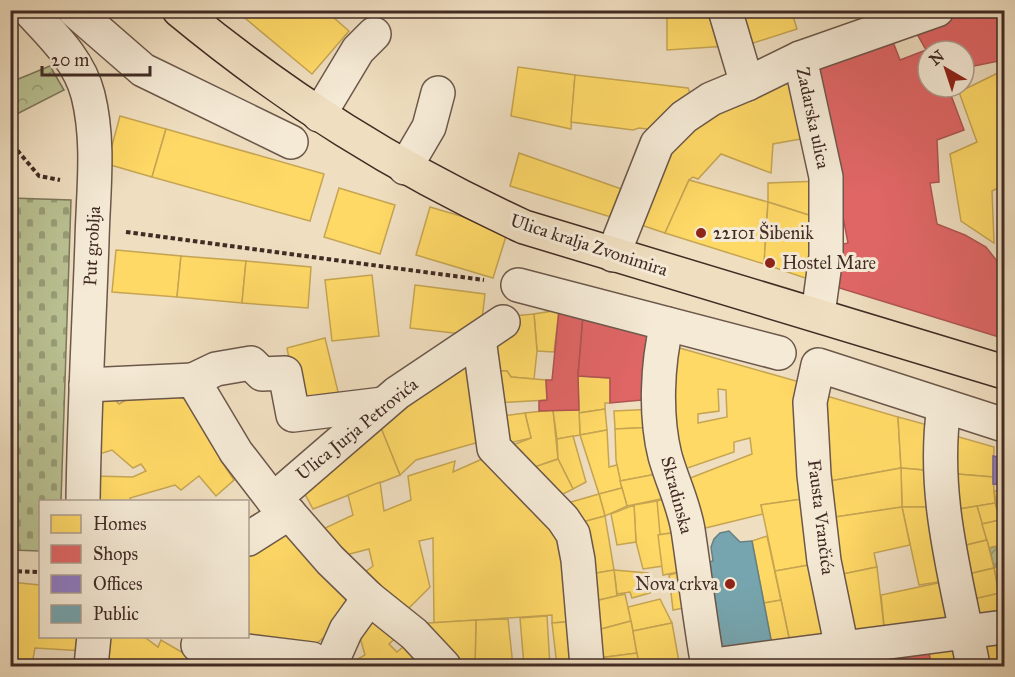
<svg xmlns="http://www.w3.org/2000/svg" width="1015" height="677" font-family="'IM FELL Great Primer',serif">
<defs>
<pattern id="forest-crowns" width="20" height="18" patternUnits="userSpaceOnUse" patternTransform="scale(1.5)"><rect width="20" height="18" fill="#b9c192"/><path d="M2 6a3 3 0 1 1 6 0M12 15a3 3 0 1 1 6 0" fill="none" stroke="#989d77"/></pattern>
<pattern id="cemetery-stones" width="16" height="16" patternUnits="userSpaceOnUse" patternTransform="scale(1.5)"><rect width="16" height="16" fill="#b9c192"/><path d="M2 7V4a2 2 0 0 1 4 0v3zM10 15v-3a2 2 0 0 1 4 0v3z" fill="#989d77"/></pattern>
<pattern id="garden-furrows" width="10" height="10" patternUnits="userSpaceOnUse" patternTransform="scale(1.5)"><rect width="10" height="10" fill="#b9c192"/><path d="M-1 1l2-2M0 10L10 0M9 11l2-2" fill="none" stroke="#989d77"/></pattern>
</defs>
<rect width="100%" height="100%" fill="#efdec0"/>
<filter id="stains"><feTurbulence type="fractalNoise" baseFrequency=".00333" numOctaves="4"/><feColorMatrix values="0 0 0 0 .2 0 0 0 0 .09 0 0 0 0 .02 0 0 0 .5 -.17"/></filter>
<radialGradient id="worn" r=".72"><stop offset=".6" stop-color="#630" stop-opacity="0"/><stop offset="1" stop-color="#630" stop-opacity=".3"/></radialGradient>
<polygon fill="url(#forest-crowns)" stroke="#7d765b" stroke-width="1.5" points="50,66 64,90 11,117 11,82"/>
<polygon fill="url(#cemetery-stones)" stroke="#7d765b" stroke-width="1.5" points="11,198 71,200 61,501 40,502 40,551 11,550"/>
<polygon fill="url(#garden-furrows)" stroke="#7d765b" stroke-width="1.5" points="1004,544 1004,565 994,568 989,548"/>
<g fill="#ffd966" stroke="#c6a552" stroke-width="1.5" fill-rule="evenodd">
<polygon points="244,10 325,10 349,31 312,74 240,14"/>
<polygon points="451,10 535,10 535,11 451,15"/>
<polygon points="667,10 719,10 728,46 667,50"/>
<polygon points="733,10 791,10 797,29 744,46"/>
<polygon points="863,10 896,10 873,25"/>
<polygon points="518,67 575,75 571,129 511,116"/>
<polygon points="1004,70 1004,185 992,191 994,243 961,221 950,154 977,142 959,92"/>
<polygon points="575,75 688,88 694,103 664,131 639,128 633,130 571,122"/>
<polygon points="790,76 812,137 773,144 771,173 721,154 698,179 693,177 689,180 665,233 635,223 661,145 698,113"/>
<polygon points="120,116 166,129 152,177 107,164"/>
<polygon points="166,129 324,174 310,221 152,177"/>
<polygon points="519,153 633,193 624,221 510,186"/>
<polygon points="689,180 768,202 764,264 665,233"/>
<polygon points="820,181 818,218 768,202 768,183"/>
<polygon points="339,188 395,205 380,254 324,237"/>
<polygon points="768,202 818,218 814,281 764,264"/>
<polygon points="430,207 508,230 493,278 416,255"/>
<polygon points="116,250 181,256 177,297 112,292"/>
<polygon points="181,256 246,261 242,303 177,297"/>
<polygon points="246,261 311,267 308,308 242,303"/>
<polygon points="372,275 379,336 332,341 325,280"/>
<polygon points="415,285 485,294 480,336 410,328"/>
<polygon points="559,310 554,352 537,351 534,314"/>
<polygon points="534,314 537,351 534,379 511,377 507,371 490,371 487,336 513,316"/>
<polygon points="325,338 341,404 299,410 287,348"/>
<path d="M669 345 803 383 809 498 761 505 763 514 693 531 680 482 752 454 750 438 734 442V452L676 472ZM718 389 726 390 727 417 698 423V414L719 411Z"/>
<polygon points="477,363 486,440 416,460 400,475 377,418 439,378"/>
<polygon points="490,371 507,371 511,377 546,380 547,400 494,403"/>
<polygon points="578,376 610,378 610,403 605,403 605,409 579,413"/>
<polygon points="183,386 229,451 220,459 234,480 216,496 199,476 181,490 175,485 130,498 130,502 92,502 93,476 133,477 146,471 141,464 133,468 112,450 93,456 96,394 109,393 119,404 139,393"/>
<polygon points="820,394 898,417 901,468 819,483"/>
<polygon points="605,409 607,430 580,435 579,413"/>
<polygon points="656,409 658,427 615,429 614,411"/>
<polygon points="553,410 558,459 523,471 503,449 531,438 525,413"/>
<polygon points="553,410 579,410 580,435 557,439"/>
<polygon points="525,413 531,438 500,445 495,417"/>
<polygon points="898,417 935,427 935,471 901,468"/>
<polygon points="377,418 400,475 313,509 299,483"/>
<polygon points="658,427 667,472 620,481 616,460 615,429"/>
<polygon points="607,430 609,467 617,465 622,488 599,494 580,435"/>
<polygon points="945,433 994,447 993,477 945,473"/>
<polygon points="573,436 586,482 573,489 558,459 557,439"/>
<polygon points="489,456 571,539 579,621 552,623 552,615 434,623 433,538 419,541 430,587 410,607 396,612 361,575 373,566 369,549 338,557 325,528 353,515 348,495 380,482 384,511 411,500 408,476 455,461 453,472"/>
<polygon points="558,459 573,489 551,500 523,471"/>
<polygon points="901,468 935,471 937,507 902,507"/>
<polygon points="901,468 902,507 822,519 819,483"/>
<polygon points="667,472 675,496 627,506 620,481"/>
<polygon points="945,473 993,477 995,503 947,511"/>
<polygon points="622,488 627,506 605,516 599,494"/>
<polygon points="994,491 1004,492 1004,519 1000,520"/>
<polygon points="599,494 605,516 575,524 571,502"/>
<polygon points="675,496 684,531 658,535 657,501"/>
<polygon points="809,498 820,563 775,571 761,505"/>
<polygon points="657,501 663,566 643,569 636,542 634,505"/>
<polygon points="995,503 1000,520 982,524 977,506"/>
<polygon points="634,505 636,542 617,545 611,514"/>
<polygon points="977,506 987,540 954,548 947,511"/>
<polygon points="902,507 937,507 952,580 919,585"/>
<polygon points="902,507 910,545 874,553 877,567 833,576 822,519"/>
<polygon points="605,516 614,570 584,575 575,524"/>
<polygon points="1004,519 1004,544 989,548 982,524"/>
<polygon points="290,522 359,607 309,650 249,646 248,549"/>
<polygon points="684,531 689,570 663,575 658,535"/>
<polygon points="767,536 781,600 764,603 752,541"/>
<polygon points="987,540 994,568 960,576 954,548"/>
<polygon points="820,563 835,642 791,647 775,571"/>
<polygon points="1004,565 1004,592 999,594 994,568"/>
<polygon points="877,567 885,635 847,640 833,576"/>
<polygon points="994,568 999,594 965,601 960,576"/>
<polygon points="614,570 648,573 650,593 632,598 630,592 617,594"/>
<polygon points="614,570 617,596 590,602 584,575"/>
<polygon points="689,570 694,606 673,610 669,575"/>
<polygon points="952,580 961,625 885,635 881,595"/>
<polygon points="10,582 40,585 40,636 85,636 84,651 35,648 32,664 10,662"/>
<polygon points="1004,592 1004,621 970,625 965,601"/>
<polygon points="625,594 631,621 590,632 586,603"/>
<polygon points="660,599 672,623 633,631 628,607"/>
<polygon points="781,600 791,647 773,650 764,603"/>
<polygon points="368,610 402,632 389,644 397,652 411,640 437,666 346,666 365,655 357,627"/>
<polygon points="547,616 550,666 524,666 520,618"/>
<polygon points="508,619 513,666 475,666 476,620"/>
<polygon points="476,620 475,666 455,666 439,657 428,623"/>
<polygon points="579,621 583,666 557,666 552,623"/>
<polygon points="631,621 637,653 591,659 590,632"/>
<polygon points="672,623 679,662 661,666 639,666 633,631"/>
<polygon points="1004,632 1004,666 999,666 995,633"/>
<polygon points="995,633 999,666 978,666 972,636"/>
<polygon points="101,636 143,636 158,647 161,640 192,658 192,666 99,666"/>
<polygon points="964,637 969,666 924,666 931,664 927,642"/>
<polygon points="637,653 639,666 592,666 591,659"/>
</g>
<g fill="#e06666" stroke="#b05452" stroke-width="1.5">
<polygon points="946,10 1004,10 1004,60 964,68 964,51 928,51 928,87 948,87 964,130 937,140 939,182 930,183 937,224 965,235 986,247 1004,270 1004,319 999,337 833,286 835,246 848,243 813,61 893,42 900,60 926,50 912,25"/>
<polygon points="559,310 583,316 578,376 579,410 539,411 539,401 547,400 546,380 552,380"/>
<polygon points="583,316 658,335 653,399 610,403 610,378 578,376"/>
<polygon points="927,642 931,664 859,666 857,651"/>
</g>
<g fill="#8e7cc3" stroke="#776493" stroke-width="1.5">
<polygon points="354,10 451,10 451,15 354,16"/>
<polygon points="993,456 1004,458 1004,485 993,484"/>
</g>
<polygon fill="#76a5af" stroke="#668085" stroke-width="1.5" points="729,531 740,542 752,541 773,650 712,661 695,565 713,561 711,547 714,539 720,533"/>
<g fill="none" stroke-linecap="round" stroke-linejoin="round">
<defs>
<g id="minor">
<path d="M29 10C53 36 79 60 88 95 100 143 93 193 92 241 89 328 84 415 83 502"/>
<polyline points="74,10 143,70 291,142"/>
<polyline points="725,10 747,84 800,58 937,10"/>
<polyline points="800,58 826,177 826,256 818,314"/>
<polyline points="319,115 358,50 374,34"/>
<polyline points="405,168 429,127 438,93"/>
<polyline points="613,255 657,144 684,117 711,99 747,84"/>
<polyline points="518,285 779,353"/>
<path d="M667 324C657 364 655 416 665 456 672 481 684 505 688 530 695 576 700 621 708 666"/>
<polyline points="479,339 494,448 563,519 573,534 578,560 587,666"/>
<polyline points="193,380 216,369 251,363 262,374 285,373 293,415 383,404"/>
<polyline points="86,385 193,380 236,452 273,500 289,513 330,560 369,598 414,634 444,666"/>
<path d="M944 406C931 497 957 579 973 666"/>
<polyline points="273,500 397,393 503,322"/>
<polyline points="248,539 289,513"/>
<polyline points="198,645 312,659 319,666"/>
<polyline points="91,666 94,636"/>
<polyline points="330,666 346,630 369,598"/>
<polyline points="706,666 1004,627"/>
<polyline points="849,666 846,648 840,639 824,561 814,475 810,402 818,365 1004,425"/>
</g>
<path id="major" d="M179 10C288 100 396 168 524 227L1004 372"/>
</defs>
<use href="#minor" stroke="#6c584b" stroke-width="36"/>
<use href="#major" stroke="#412b24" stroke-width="36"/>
<g stroke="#412b24" stroke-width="4" stroke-dasharray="4.5 3" stroke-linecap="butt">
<polyline points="10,150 17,150 39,176 60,180"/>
<polyline points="126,232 484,280"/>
<polyline points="10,571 40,572"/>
</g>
<use href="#minor" stroke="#f5ead6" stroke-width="33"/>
<use href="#major" stroke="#efdec0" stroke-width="33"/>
</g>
<g fill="#8f2418" stroke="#f5ead6" stroke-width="2">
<circle cx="701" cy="233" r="6"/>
<circle cx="770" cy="263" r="6"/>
<circle cx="730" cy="584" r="6"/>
</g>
<g text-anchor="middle" stroke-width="6" stroke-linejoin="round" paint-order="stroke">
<g font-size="18" fill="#412b24" stroke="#f5ead6">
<text transform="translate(813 118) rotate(78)" y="6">Zadarska ulica</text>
<text transform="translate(589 245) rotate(18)" y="6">Ulica kralja Zvonimira</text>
<text transform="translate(92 246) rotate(-87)" y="6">Put groblja</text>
<text transform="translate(357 429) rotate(-39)" y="6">Ulica Jurja Petrovića</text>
<text transform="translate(677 495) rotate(75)" y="6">Skradinska</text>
<text transform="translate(821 517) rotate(83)" y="6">Fausta Vrančića</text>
</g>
<g font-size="18" fill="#412b24" stroke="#f5ead6" text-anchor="start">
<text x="713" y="239">22101 Šibenik</text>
<text x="782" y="269">Hostel Mare</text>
<text x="718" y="590" text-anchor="end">Nova crkva</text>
</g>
</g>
<rect width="1015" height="677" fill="none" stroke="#efdec0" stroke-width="36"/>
<rect x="12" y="12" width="991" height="653" fill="none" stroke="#412b24" stroke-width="3"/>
<rect x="18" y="18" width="979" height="641" fill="none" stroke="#412b24" stroke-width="1.5"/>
<rect x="39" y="500" width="210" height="138" fill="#f5ead6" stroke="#ad9e8f" stroke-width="1.5"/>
<rect x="51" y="515" width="30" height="18" fill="#ffd966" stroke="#ad9e8f" stroke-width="1.5"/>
<text x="93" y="530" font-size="18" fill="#412b24">Homes</text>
<rect x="51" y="545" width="30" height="18" fill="#e06666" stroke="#ad9e8f" stroke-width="1.5"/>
<text x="93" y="560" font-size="18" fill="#412b24">Shops</text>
<rect x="51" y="575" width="30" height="18" fill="#8e7cc3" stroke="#ad9e8f" stroke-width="1.5"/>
<text x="93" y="590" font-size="18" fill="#412b24">Offices</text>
<rect x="51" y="605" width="30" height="18" fill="#76a5af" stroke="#ad9e8f" stroke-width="1.5"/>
<text x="93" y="620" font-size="18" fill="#412b24">Public</text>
<g transform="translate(946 69) rotate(321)"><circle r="28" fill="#f5ead6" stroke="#ad9e8f" stroke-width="1.5"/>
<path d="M0-4.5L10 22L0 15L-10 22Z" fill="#8f2418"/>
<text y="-9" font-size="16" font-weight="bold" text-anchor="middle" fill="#412b24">N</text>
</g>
<path d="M42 66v9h108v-9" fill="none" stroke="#412b24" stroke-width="3"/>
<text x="51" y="66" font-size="18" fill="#412b24" stroke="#f5ead6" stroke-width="4.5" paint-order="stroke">20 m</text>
<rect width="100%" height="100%" filter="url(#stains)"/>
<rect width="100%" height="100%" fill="url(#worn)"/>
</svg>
